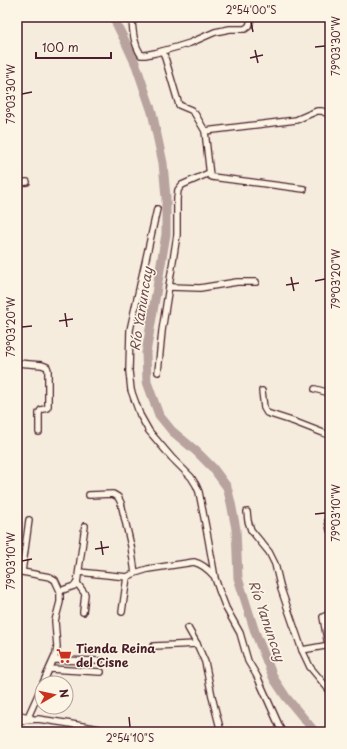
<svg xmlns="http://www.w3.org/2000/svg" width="347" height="749" font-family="'Playpen Sans',sans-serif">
<rect width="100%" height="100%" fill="#f5ecde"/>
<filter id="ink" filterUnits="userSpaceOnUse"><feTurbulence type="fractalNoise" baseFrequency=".025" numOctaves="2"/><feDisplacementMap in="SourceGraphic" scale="8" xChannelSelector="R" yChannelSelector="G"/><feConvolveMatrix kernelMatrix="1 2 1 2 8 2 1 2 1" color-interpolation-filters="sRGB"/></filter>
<g filter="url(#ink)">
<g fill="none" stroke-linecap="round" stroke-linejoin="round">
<polyline stroke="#b8a39e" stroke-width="9" points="113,17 124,39 136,65 152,112 163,163 166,198 166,234 146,353 147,382 159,415 172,431 196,451 213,468 227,487 231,503 236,529 238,578 255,632 274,679 286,697 315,732"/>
<defs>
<g id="minor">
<path d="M132 21C133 33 134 44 141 55H145L155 53 177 47 190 43 215 32 230 29H245L249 26 252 17"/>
<polyline points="163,51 179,105 191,110 195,114 205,131 296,120 317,111 322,111 330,115"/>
<polyline points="205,131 210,176 212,177 304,189"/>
<polyline points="17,183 27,182"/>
<polyline points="157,209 130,330 129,371 131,390 140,415 149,431 172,458 191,477 196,485 199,492 208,538 215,578 219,590 226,608 240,633 248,661 257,676 282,732"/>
<polyline points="170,287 200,288 237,282 256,282"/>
<polyline points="17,363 42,365 47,367 48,370 48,406 47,408 41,410 39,413 39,432"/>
<polyline points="158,372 162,331 177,235 177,199 178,190 182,185 209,173"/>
<polyline points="315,389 326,392 330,392"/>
<polyline points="262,391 264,408 267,413 295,422 326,434 330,434"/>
<polyline points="247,512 248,521 251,530 269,552 275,564 281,589 302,650 310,667 330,691"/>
<polyline points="29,520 22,572 50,577 55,580 60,591 60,602 55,621 57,647 56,654 43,683"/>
<polyline points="328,521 330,530"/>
<polyline points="79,572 127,577 135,573 131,546 121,503 118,497 113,494 89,495"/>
<path d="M135 573 148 569 194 562C202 564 209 570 214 576"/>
<polyline points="77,583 85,594 83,612"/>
<polyline points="60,591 74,586 77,583 85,526"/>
<polyline points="122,612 127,577"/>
<polyline points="188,628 197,644 205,662 213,701 221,732"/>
<polyline points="328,645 323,617 325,616 330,615"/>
<polyline points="154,646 197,644"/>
<polyline points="302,650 330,645"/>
<polyline points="54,660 100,661"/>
<polyline points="50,669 101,672"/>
<polyline points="17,714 31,718"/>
<polyline points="28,717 42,686"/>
<polyline points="17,723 25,720 38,719 65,723 117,732"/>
</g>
</defs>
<use href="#minor" stroke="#4a1f2b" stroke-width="8"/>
<use href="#minor" stroke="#fcf5e5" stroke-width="5.5"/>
</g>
</g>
<path fill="none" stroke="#4a1f2b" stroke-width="1.5" d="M251 22 253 32M315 47 325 46M255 50 258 63M250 58 263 55M22 94 32 92M291 277 294 291M315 281 325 279M286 285 299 283M65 313 67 327M59 321 73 319M22 327 32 326M315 514 325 513M101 541 103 555M95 549 109 547M22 561 32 559M129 717 130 727"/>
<defs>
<symbol id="supermarket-bare" viewBox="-9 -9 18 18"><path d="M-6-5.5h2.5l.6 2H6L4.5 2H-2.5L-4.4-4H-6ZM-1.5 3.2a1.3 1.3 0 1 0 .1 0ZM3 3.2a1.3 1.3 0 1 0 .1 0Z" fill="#c8321e" stroke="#fcf5e5" stroke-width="2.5" paint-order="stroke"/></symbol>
</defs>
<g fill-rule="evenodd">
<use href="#supermarket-bare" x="53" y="645" width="22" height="22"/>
</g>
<g text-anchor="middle" stroke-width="3" stroke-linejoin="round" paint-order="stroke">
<g font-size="12" font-weight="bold" fill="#4a1f2b" stroke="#fcf5e5" text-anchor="start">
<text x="76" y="653">Tienda Reina<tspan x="76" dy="14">del Cisne</tspan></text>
</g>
<g font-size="13" font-style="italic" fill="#704d53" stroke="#fcf5e5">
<text transform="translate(141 309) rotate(-81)" y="5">Río Yanuncay</text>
<text transform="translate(267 621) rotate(71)" y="5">Río Yanuncay</text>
</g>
</g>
<rect width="347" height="749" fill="none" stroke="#fcf5e5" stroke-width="44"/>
<g transform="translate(54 695) rotate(81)"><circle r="19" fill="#fcf5e5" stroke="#b59f9b"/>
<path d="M0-3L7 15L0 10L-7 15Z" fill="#c8321e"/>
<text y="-6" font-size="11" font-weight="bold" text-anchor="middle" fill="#4a1f2b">N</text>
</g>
<path d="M36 52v6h75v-6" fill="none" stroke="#4a1f2b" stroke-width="2"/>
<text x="42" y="52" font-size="12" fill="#4a1f2b" stroke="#fcf5e5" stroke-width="3" paint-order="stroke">100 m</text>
<rect x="22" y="22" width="303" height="705" fill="none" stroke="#4a1f2b" stroke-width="1.5"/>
<g font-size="10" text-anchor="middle" fill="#4a1f2b">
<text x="251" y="14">2°54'00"S</text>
<text transform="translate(336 46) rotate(-90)" y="4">79°03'30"W</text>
<text transform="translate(11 94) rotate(-90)" y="4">79°03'30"W</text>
<text transform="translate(336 279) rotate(-90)" y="4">79°03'20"W</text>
<text transform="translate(11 327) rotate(-90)" y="4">79°03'20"W</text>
<text transform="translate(336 513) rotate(-90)" y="4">79°03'10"W</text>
<text transform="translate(11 561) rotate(-90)" y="4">79°03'10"W</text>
<text x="130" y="742">2°54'10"S</text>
</g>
</svg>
